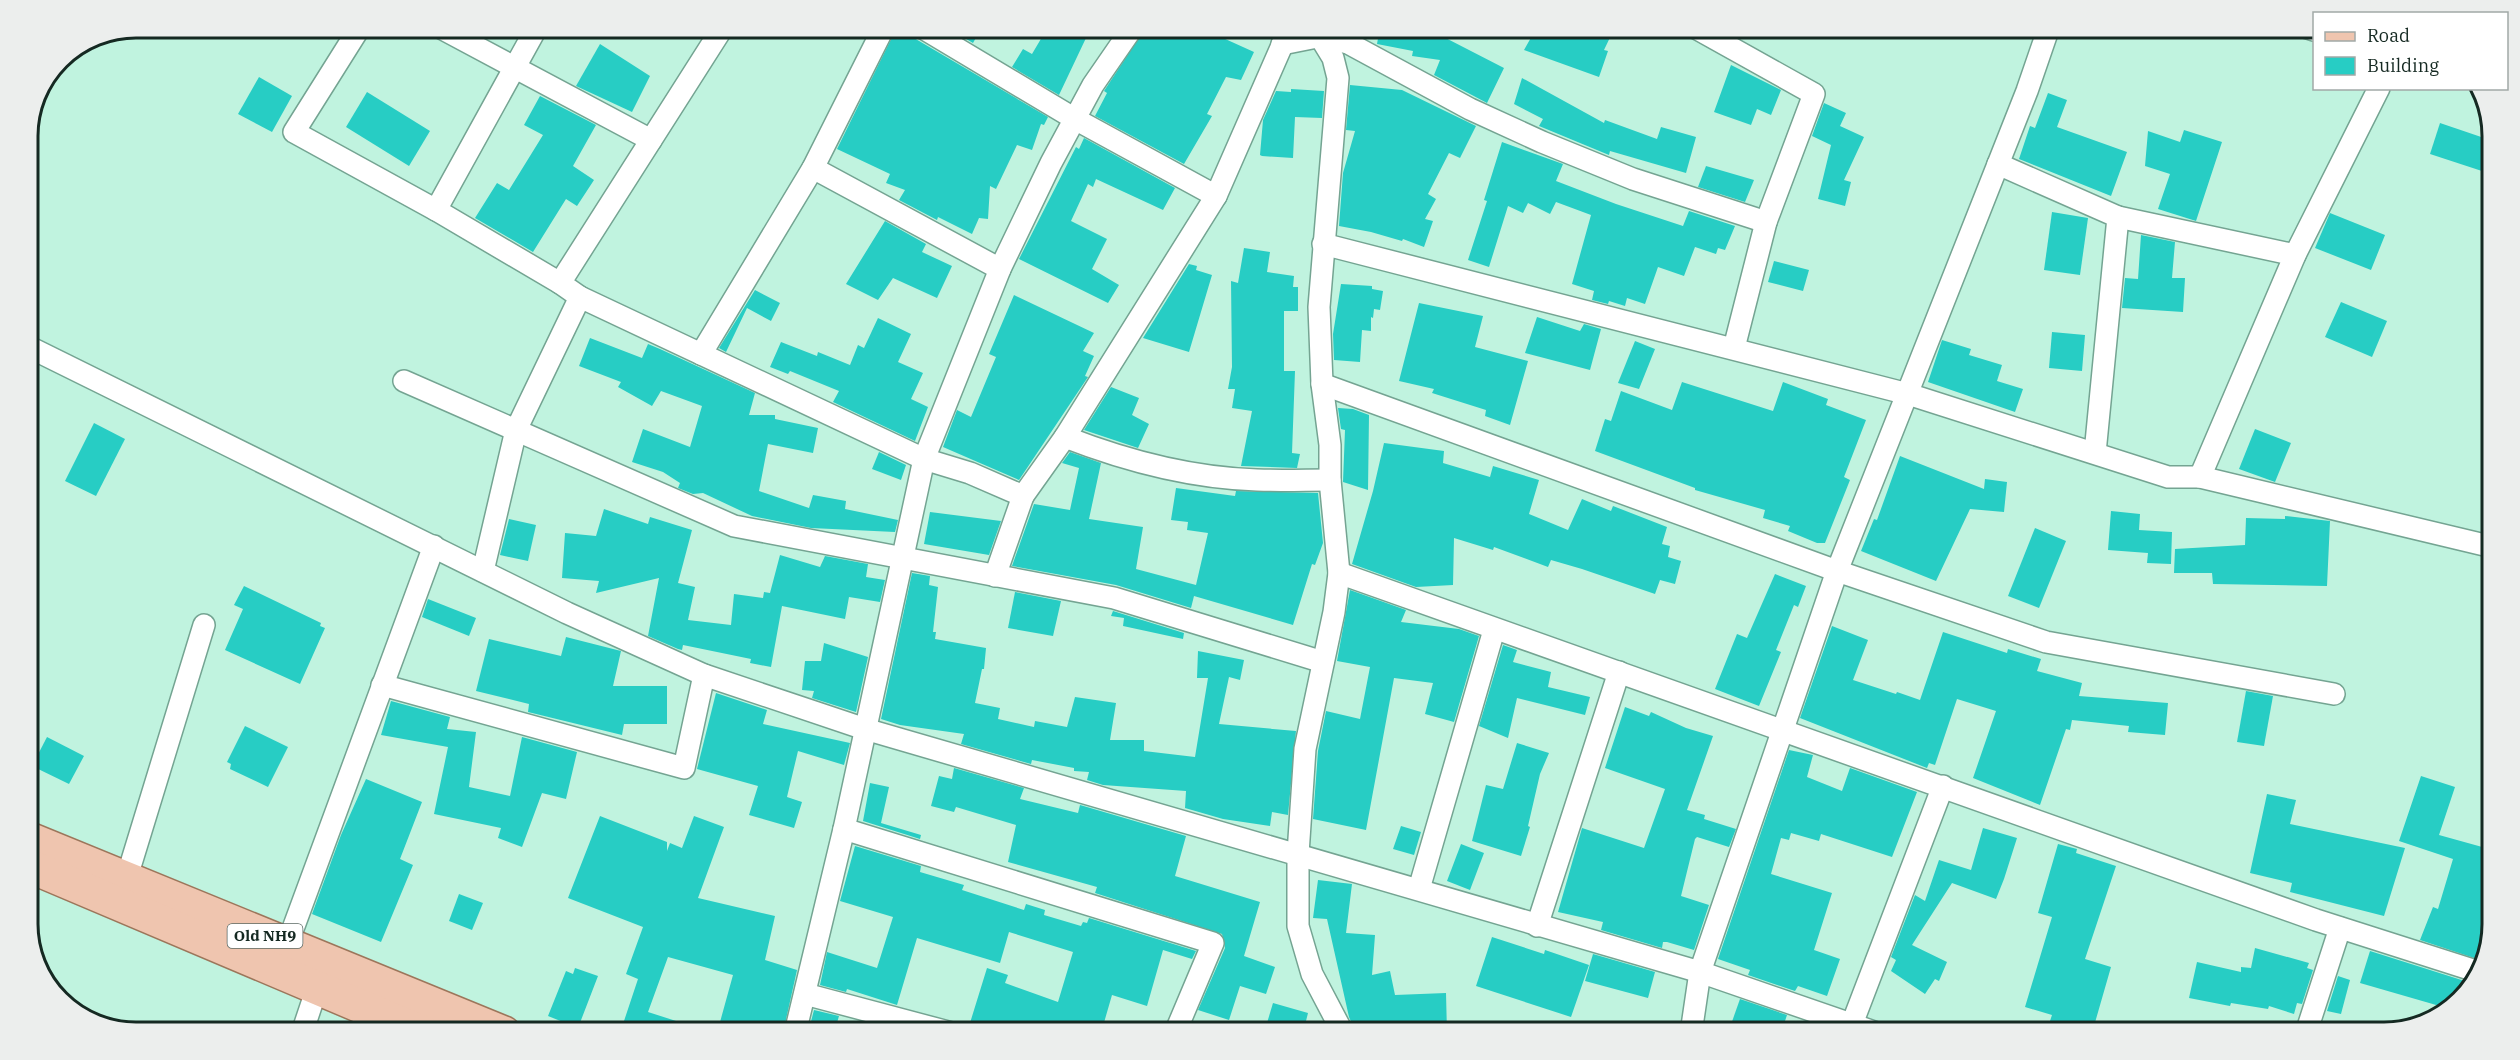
<svg xmlns="http://www.w3.org/2000/svg" width="2520" height="1060" font-family="'IBM Plex Serif',serif">
<rect width="100%" height="100%" fill="#c0f3df"/>
<g fill="#27cdc4">
<polygon points="897,27 908,27 914,38 1048,117 1044,125 1041,124 1032,150 1017,145 996,189 990,186 988,219 979,218 972,234 938,217 937,220 899,200 905,190 886,183 890,174 837,149"/>
<polygon points="946,27 982,27 973,43"/>
<polygon points="1055,27 1086,38 1059,95 1012,67 1023,49 1032,54 1045,32 1051,35"/>
<polygon points="1146,27 1216,27 1212,33 1254,52 1241,80 1226,77 1207,114 1212,116 1184,164 1095,116 1107,93 1104,91"/>
<polygon points="1380,27 1432,31 1504,68 1487,103 1434,75 1440,60 1412,56 1413,51 1377,44"/>
<polygon points="1537,27 1615,27 1604,50 1608,51 1599,77 1524,50"/>
<polygon points="600,44 650,76 632,112 576,86"/>
<polygon points="1731,65 1781,90 1771,115 1757,109 1751,125 1714,112"/>
<polygon points="259,77 292,96 272,132 238,114"/>
<polygon points="1522,78 1604,123 1605,120 1657,139 1661,127 1696,137 1686,173 1610,151 1609,155 1539,126 1543,119 1514,104"/>
<polygon points="1350,85 1402,90 1476,126 1460,158 1449,153 1428,194 1436,199 1425,219 1433,221 1424,247 1403,239 1402,241 1371,232 1339,226 1343,173 1355,131 1346,130"/>
<polygon points="1291,89 1324,91 1322,118 1295,117 1293,158 1262,156 1260,155 1263,120 1276,91 1291,92"/>
<polygon points="367,92 430,131 409,166 346,127"/>
<polygon points="2048,93 2067,100 2057,127 2127,152 2111,196 2019,159 2030,126 2035,128"/>
<polygon points="540,96 596,125 573,166 594,180 577,206 566,199 533,252 475,218 497,183 509,190 543,135 524,125"/>
<polygon points="1824,103 1846,113 1840,126 1864,137 1844,180 1851,182 1845,206 1818,199 1831,145 1812,136"/>
<polygon points="2440,123 2493,141 2493,158 2488,173 2430,154"/>
<polygon points="2184,130 2222,142 2196,221 2158,209 2170,174 2145,166 2148,131 2180,142"/>
<polygon points="1084,138 1175,188 1163,210 1096,179 1093,187 1088,184 1071,221 1107,239 1092,269 1119,285 1108,303 1019,259 1076,147 1079,149"/>
<polygon points="1502,142 1563,164 1556,181 1616,204 1683,226 1689,211 1735,226 1725,250 1718,248 1716,254 1695,247 1684,276 1658,267 1645,304 1627,298 1625,306 1609,301 1608,304 1592,300 1594,291 1572,284 1591,215 1556,202 1550,214 1528,203 1523,213 1508,206 1489,267 1468,260 1487,201 1484,200"/>
<polygon points="1706,166 1754,180 1745,202 1698,187"/>
<polygon points="2052,212 2088,218 2080,275 2044,270"/>
<polygon points="2330,213 2385,235 2371,270 2315,248"/>
<polygon points="885,221 926,244 922,252 952,266 937,298 893,278 878,300 846,284"/>
<polygon points="2141,235 2175,242 2172,278 2185,278 2183,312 2122,308 2125,278 2138,279"/>
<polygon points="1244,248 1270,252 1267,272 1294,276 1293,287 1298,287 1298,311 1284,311 1284,371 1295,371 1292,453 1300,454 1297,468 1241,466 1252,411 1232,408 1235,389 1228,389 1232,367 1231,281 1238,283"/>
<polygon points="1774,261 1809,270 1803,291 1768,282"/>
<polygon points="1189,264 1197,266 1196,270 1212,275 1189,352 1143,338"/>
<polygon points="1341,284 1372,286 1372,289 1383,291 1380,310 1374,309 1373,318 1371,317 1371,331 1362,330 1360,362 1334,360 1333,334"/>
<polygon points="755,290 780,303 771,321 747,308 726,352 719,348"/>
<polygon points="1014,295 1094,333 1083,351 1094,356 1085,376 1088,377 1019,480 943,447 957,410 971,417 996,357 989,354"/>
<polygon points="2341,302 2387,321 2372,357 2325,337"/>
<polygon points="1419,303 1483,316 1475,347 1528,361 1510,425 1485,416 1486,410 1432,393 1434,389 1399,381"/>
<polygon points="1537,317 1580,331 1584,324 1601,329 1590,370 1525,353"/>
<polygon points="878,318 911,334 898,362 923,373 911,399 928,407 915,441 833,402 839,391 790,371 788,374 770,367 781,342 817,356 818,352 850,365 858,345 864,348"/>
<polygon points="2052,332 2085,335 2082,371 2049,368"/>
<polygon points="590,338 642,358 648,344 660,349 755,393 749,415 775,415 775,419 818,428 813,453 768,444 759,491 809,508 813,495 846,501 845,509 898,520 895,532 811,528 752,516 703,493 693,494 678,488 680,483 663,472 632,462 643,429 690,447 702,406 661,391 652,406 618,387 621,382 579,366"/>
<polygon points="1942,340 1971,349 1969,355 2002,365 1997,381 2023,389 2015,412 1928,382"/>
<polygon points="1635,341 1655,349 1639,389 1618,383"/>
<polygon points="1682,382 1773,411 1783,382 1828,399 1826,405 1866,420 1844,477 1850,480 1825,543 1817,543 1788,531 1790,526 1763,518 1765,510 1695,490 1695,488 1595,451 1605,419 1611,421 1621,391 1672,410"/>
<polygon points="1111,387 1139,398 1132,415 1149,424 1138,448 1084,430"/>
<polygon points="1338,408 1353,409 1369,415 1368,490 1343,482 1345,430 1341,429"/>
<polygon points="94,423 125,439 96,496 65,481"/>
<polygon points="2255,429 2291,443 2275,482 2239,469"/>
<polygon points="1384,443 1444,451 1443,463 1490,477 1493,466 1539,480 1529,514 1568,530 1582,499 1611,511 1613,506 1667,527 1662,544 1670,546 1668,557 1681,561 1675,584 1660,580 1655,594 1582,569 1551,560 1548,567 1494,547 1493,550 1454,538 1453,585 1416,587 1352,564 1373,491"/>
<polygon points="879,452 906,465 901,480 872,469"/>
<polygon points="1070,452 1101,463 1089,519 1143,527 1136,569 1196,585 1208,533 1187,530 1188,522 1171,520 1176,488 1235,496 1236,491 1318,493 1323,543 1315,565 1312,564 1293,625 1194,596 1191,608 1116,585 1012,566 1034,504 1070,510 1079,468 1062,463"/>
<polygon points="1900,456 1984,489 1985,479 2007,482 2004,512 1970,509 1936,581 1861,551 1874,519 1877,520"/>
<polygon points="604,509 648,524 650,517 692,530 678,583 695,587 688,620 731,625 734,594 763,598 764,592 770,593 780,555 820,567 825,556 868,564 866,577 885,580 880,602 849,597 845,619 782,606 771,667 750,663 751,659 683,645 682,650 678,649 648,636 659,578 596,593 599,581 562,578 565,533 596,536"/>
<polygon points="2111,511 2140,514 2139,530 2172,532 2171,564 2147,563 2148,553 2108,550"/>
<polygon points="930,512 1001,521 989,555 924,544"/>
<polygon points="2285,516 2330,521 2327,586 2213,584 2212,573 2174,573 2175,549 2245,545 2246,518 2285,519"/>
<polygon points="509,519 536,525 528,561 500,555"/>
<polygon points="2035,528 2066,541 2039,608 2008,596"/>
<polygon points="912,573 930,576 929,585 938,587 933,632 936,632 935,639 986,648 984,669 982,669 975,703 1000,708 998,719 1034,727 1035,721 1067,727 1075,697 1116,703 1110,740 1144,740 1144,751 1195,757 1208,678 1197,678 1198,651 1244,660 1240,680 1229,677 1219,724 1296,731 1288,815 1272,812 1270,826 1223,819 1185,808 1186,791 1103,785 1087,780 1089,772 1074,771 1074,768 1032,760 1031,764 961,744 964,734 900,725 881,719"/>
<polygon points="1775,574 1806,586 1798,607 1794,605 1776,650 1781,652 1759,706 1715,689 1737,634 1747,638"/>
<polygon points="244,586 321,623 320,626 325,628 300,684 225,650 243,609 234,605"/>
<polygon points="1350,590 1406,610 1401,622 1459,629 1479,636 1454,722 1425,714 1433,683 1394,678 1366,830 1313,819 1318,751 1326,711 1360,719 1370,667 1337,661"/>
<polygon points="1015,592 1061,601 1053,636 1008,628"/>
<polygon points="428,599 476,618 469,636 422,617"/>
<polygon points="1113,611 1184,633 1183,639 1123,626 1124,618 1111,616"/>
<polygon points="1832,626 1868,640 1853,680 1896,694 1897,692 1920,700 1943,632 2007,653 2008,649 2041,659 2037,671 2082,683 2079,696 2168,703 2165,735 2128,732 2129,726 2072,720 2070,730 2066,729 2040,805 1973,778 1996,711 1957,699 1935,765 1929,763 1927,768 1800,718"/>
<polygon points="566,637 621,651 613,686 667,686 667,724 624,724 622,735 528,712 529,704 476,691 489,639 561,656"/>
<polygon points="824,643 868,657 856,712 812,698 814,691 802,690 805,661 821,661"/>
<polygon points="1503,645 1517,650 1513,662 1551,672 1548,687 1590,697 1585,715 1517,698 1508,738 1479,726"/>
<polygon points="2246,691 2273,696 2264,746 2237,742"/>
<polygon points="716,693 767,710 763,724 850,743 844,765 798,751 787,797 802,802 794,828 749,815 758,786 697,769"/>
<polygon points="391,701 450,717 447,729 476,732 469,787 510,796 522,737 577,752 566,799 542,793 522,847 498,838 501,828 434,814 448,747 381,735"/>
<polygon points="1625,707 1649,716 1651,712 1686,728 1713,736 1687,810 1705,815 1704,819 1736,829 1729,847 1697,837 1695,839 1681,896 1709,905 1694,950 1667,942 1663,942 1662,948 1601,930 1603,922 1558,912 1582,828 1644,848 1665,789 1605,768"/>
<polygon points="245,726 288,747 268,787 230,769 231,764 227,762"/>
<polygon points="47,737 84,756 69,784 32,766"/>
<polygon points="1517,743 1549,753 1540,774 1528,826 1530,827 1521,856 1472,841 1486,785 1503,789"/>
<polygon points="1789,750 1813,755 1807,777 1842,791 1850,768 1917,792 1892,857 1821,834 1819,841 1791,833 1789,840 1781,838 1771,874 1832,893 1814,950 1840,959 1827,996 1798,986 1795,991 1748,975 1750,970 1718,959"/>
<polygon points="954,768 1024,788 1020,799 1078,813 1080,805 1186,836 1175,876 1260,902 1244,956 1275,967 1266,994 1240,986 1229,1020 1198,1010 1225,948 1222,934 1095,893 1097,887 1008,862 1016,825 956,807 954,812 931,806 939,776 952,779"/>
<polygon points="2421,776 2455,787 2439,835 2493,850 2493,924 2486,962 2420,940 2433,907 2438,909 2453,859 2399,841"/>
<polygon points="366,779 422,802 400,859 413,865 381,942 312,914 341,835"/>
<polygon points="870,783 889,787 881,823 921,835 920,839 863,821"/>
<polygon points="2267,794 2296,800 2290,824 2405,848 2384,916 2290,892 2292,883 2250,873"/>
<polygon points="600,816 667,842 667,851 670,843 682,848 694,816 724,827 698,898 775,916 765,960 797,970 783,1033 717,1033 733,975 668,957 648,1012 701,1029 701,1033 620,1033 638,979 626,974 643,927 568,898"/>
<polygon points="1401,826 1421,832 1414,855 1393,849"/>
<polygon points="1983,828 2017,838 2004,879 1996,899 1952,883 1912,945 1947,962 1939,981 1935,979 1925,994 1891,971 1896,960 1891,957 1915,895 1925,901 1939,860 1971,870"/>
<polygon points="1461,844 1484,853 1470,890 1447,881"/>
<polygon points="2058,844 2077,849 2076,853 2116,866 2085,959 2111,967 2092,1033 2046,1033 2052,1015 2025,1007 2052,917 2038,913"/>
<polygon points="855,846 921,866 920,872 964,885 962,890 1024,910 1026,904 1045,910 1044,915 1081,926 1083,922 1087,923 1089,918 1196,951 1192,959 1163,950 1147,1006 1112,995 1101,1033 985,1033 987,1028 970,1023 987,968 1008,975 1005,983 1058,1002 1073,952 1009,932 1000,963 917,938 897,1005 847,989 846,992 820,985 827,952 877,968 893,917 840,901"/>
<polygon points="1318,880 1352,884 1346,933 1375,935 1372,975 1390,971 1395,995 1446,993 1447,1033 1356,1033 1349,1017 1327,919 1313,918"/>
<polygon points="459,894 483,903 472,930 449,921"/>
<polygon points="1492,937 1544,954 1545,950 1589,965 1571,1017 1476,986"/>
<polygon points="2255,948 2309,963 2307,968 2313,970 2302,1004 2297,1003 2294,1014 2269,1006 2268,1009 2231,1003 2230,1006 2189,998 2197,962 2241,972 2241,967 2251,968"/>
<polygon points="2370,951 2471,983 2450,1009 2360,983"/>
<polygon points="1593,954 1655,972 1648,998 1585,981"/>
<polygon points="575,968 598,976 578,1028 548,1016 566,971 573,974"/>
<polygon points="2338,976 2350,980 2341,1014 2327,1011"/>
<polygon points="1740,999 1787,1015 1781,1033 1728,1033"/>
<polygon points="1273,1003 1308,1013 1303,1033 1264,1033"/>
<polygon points="814,1010 839,1016 834,1033 808,1033"/>
</g>
<g fill="none" stroke-linecap="round" stroke-linejoin="round">
<defs>
<g id="minor">
<polyline points="360,27 294,132 436,210 560,283"/>
<polyline points="439,27 651,140"/>
<path d="M723 27 560 283 580 297 924 459 970 473 1023 496 1065 437C1124 460 1192 478 1257 480 1281 481 1306 480 1330 480"/>
<polyline points="921,27 1075,119 1216,196 1290,27"/>
<polyline points="1314,27 1333,58 1338,78 1319,307 1322,384 1330,445 1330,480 1339,573 1334,612 1305,749 1298,854 1298,926 1312,974 1343,1033"/>
<polyline points="1694,27 1814,94 1766,222 1734,348"/>
<polyline points="2305,27 2314,30"/>
<polyline points="1282,44 1322,36 1348,43 1470,109 1542,142 1633,179 1766,222"/>
<polyline points="1998,164 2118,217 2095,453"/>
<polyline points="813,168 1000,269"/>
<polyline points="436,210 537,27"/>
<polyline points="2118,217 2295,255"/>
<polyline points="1323,244 1908,394 2168,477 2200,477 2493,547"/>
<polyline points="27,346 567,613 704,675 865,729 1700,972 1877,1033"/>
<polyline points="701,354 813,168 884,27"/>
<polyline points="404,381 734,526 1114,598 1323,662"/>
<polyline points="1322,384 1837,571 2046,642 2334,694"/>
<polyline points="1065,437 1216,196"/>
<polyline points="2200,477 2295,255 2379,88"/>
<polyline points="483,571 516,430 580,297"/>
<polyline points="1339,573 2316,920 2479,972"/>
<polyline points="995,576 1023,496"/>
<polyline points="382,685 684,768 704,675"/>
<polyline points="844,829 1213,943 1175,1033"/>
<polyline points="126,880 204,625"/>
<polyline points="1419,889 1494,630"/>
<polyline points="1537,926 1619,672"/>
<polyline points="287,945 434,546"/>
<polyline points="805,994 952,1033"/>
<polyline points="1852,1024 1943,786"/>
<polyline points="302,1033 317,988"/>
<polyline points="795,1033 844,829 924,459 1000,269 1051,163 1093,85 1133,27"/>
<polyline points="1691,1033 1700,972 1837,571 2027,91 2049,27"/>
<polyline points="2306,1033 2340,928"/>
</g>
<g id="primary">
<polyline points="27,838 504,1033"/>
<polyline points="27,865 424,1033"/>
</g>
</defs>
<use href="#minor" stroke="#74a492" stroke-width="24"/>
<use href="#primary" stroke="#9c765b" stroke-width="36"/>
<use href="#minor" stroke="#fff" stroke-width="21"/>
<use href="#primary" stroke="#efc5af" stroke-width="33"/>
</g>
<g text-anchor="middle" stroke-width="6" stroke-linejoin="round" paint-order="stroke">
<rect fill="#fff" stroke="#5b6964" stroke-width="1.5" x="227.5" y="924" width="75" height="24" rx="4.5"/>
<g font-size="15" font-weight="bold" fill="#152922">
<text x="265" y="941">Old NH9</text>
</g>
</g>
<path d="M0 0H2520V1060H0ZM136 38H2384A98 98 0 0 1 2482 136V924A98 98 0 0 1 2384 1022H136A98 98 0 0 1 38 924V136A98 98 0 0 1 136 38Z" fill="#eceeed" fill-rule="evenodd"/>
<path fill="none" stroke="#152922" stroke-width="3" d="M136 38H2384A98 98 0 0 1 2482 136V924A98 98 0 0 1 2384 1022H136A98 98 0 0 1 38 924V136A98 98 0 0 1 136 38Z"/>
<rect x="2313" y="12" width="195" height="78" fill="#ffffff" stroke="#a1a9a7" stroke-width="1.5"/>
<rect x="2325" y="32" width="30" height="9" fill="#efc5af" stroke="#a1a9a7" stroke-width="1.5"/>
<text x="2367" y="42" font-size="18" fill="#152922">Road</text>
<rect x="2325" y="57" width="30" height="18" fill="#27cdc4" stroke="#a1a9a7" stroke-width="1.5"/>
<text x="2367" y="72" font-size="18" fill="#152922">Building</text>
</svg>
